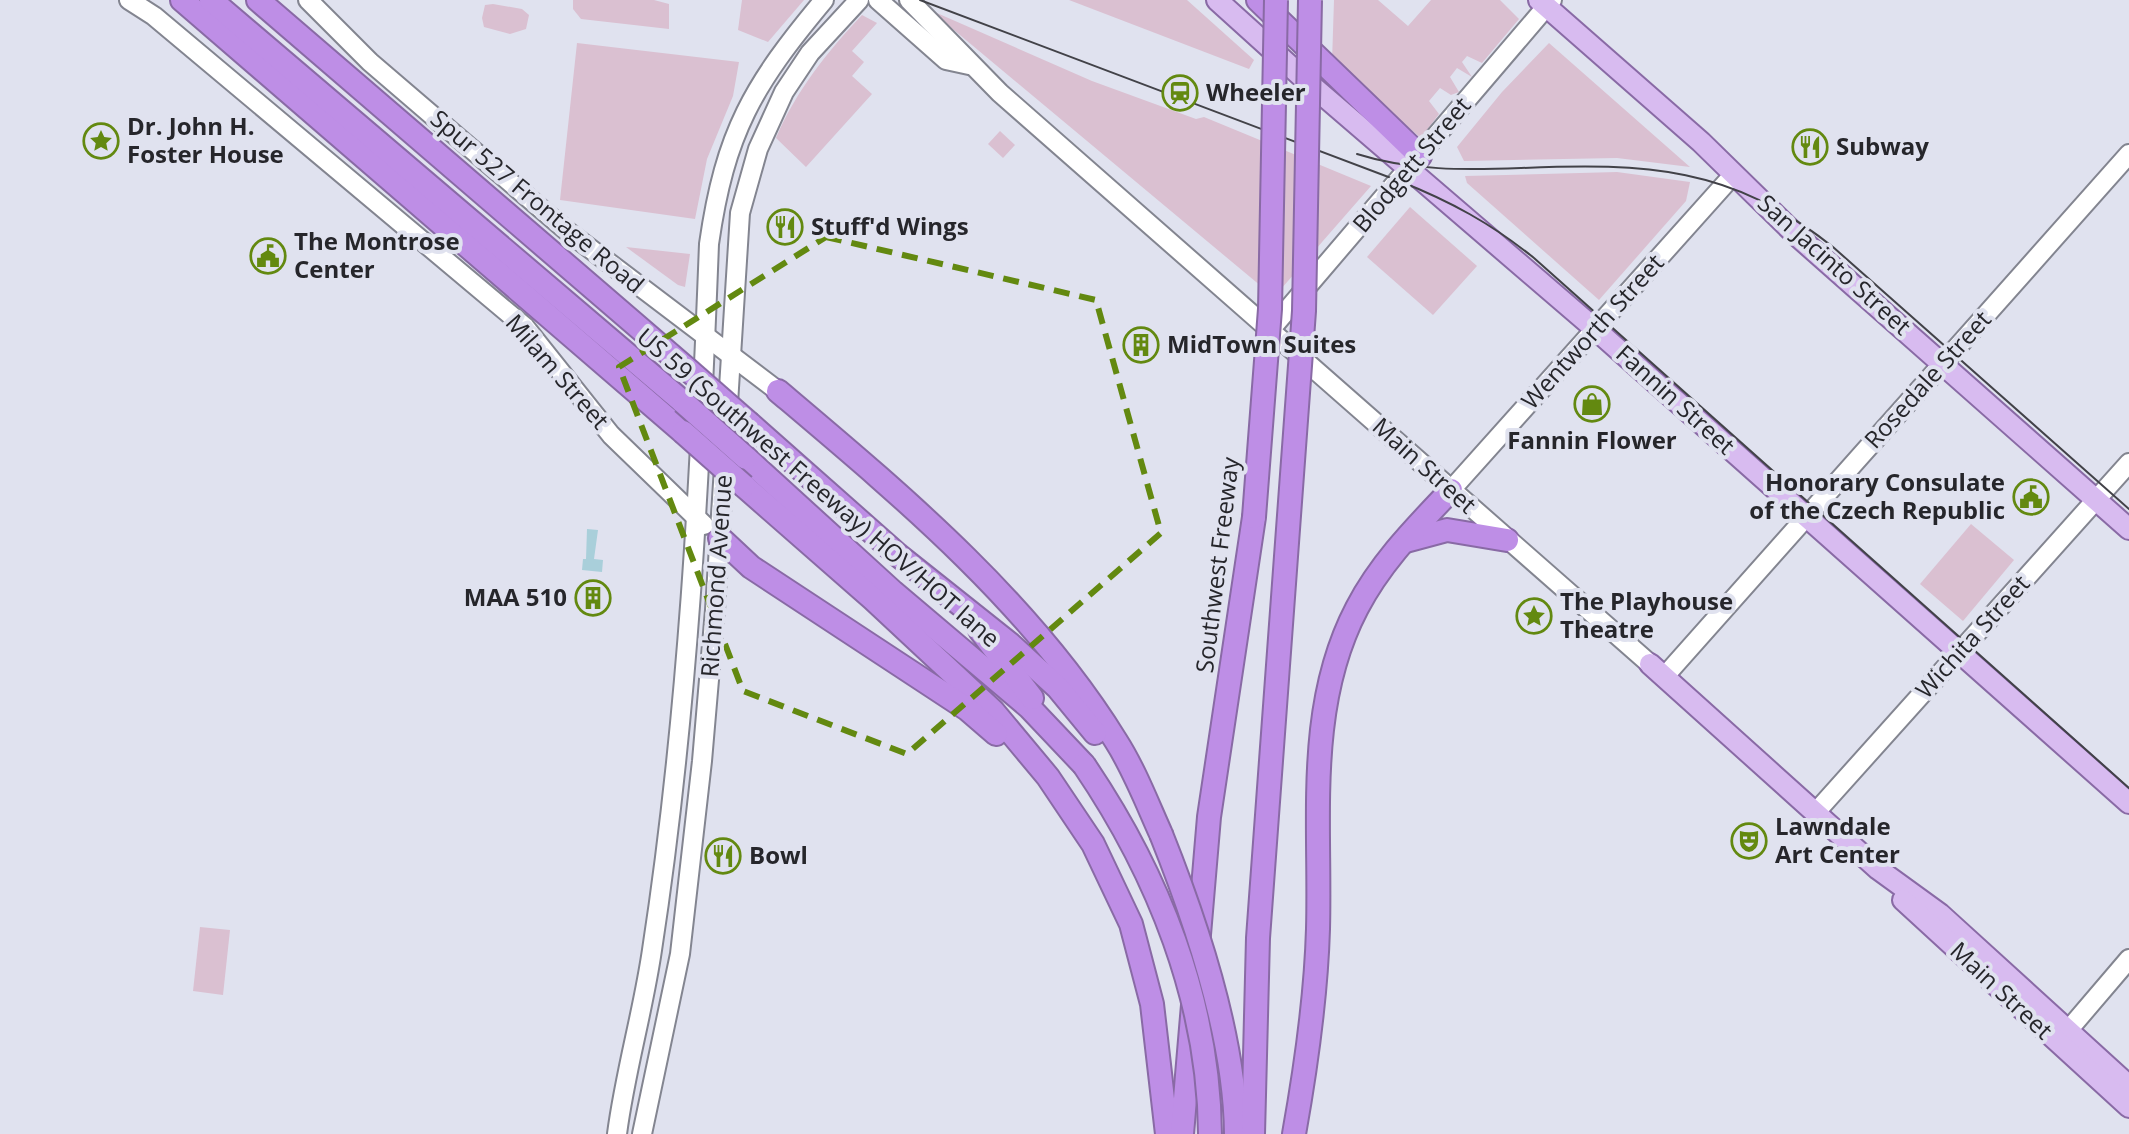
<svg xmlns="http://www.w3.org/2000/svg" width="2129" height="1134" font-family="'Open Sans',sans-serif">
<rect width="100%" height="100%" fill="#e0e2ef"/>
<g fill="#dac0d1">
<polygon points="573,0 654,0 669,4 669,29 581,19 573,9"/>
<polygon points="742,0 804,0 768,42 738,30"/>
<polygon points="1069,0 1187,0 1254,60 1249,69"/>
<polygon points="1334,0 1378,0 1408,26 1431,0 1500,0 1519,19 1482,63 1467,56 1462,62 1472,77 1457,68 1450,77 1459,92 1451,95 1440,88 1429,101 1439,114 1421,138 1332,62"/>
<polygon points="493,4 522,9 529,15 526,29 510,34 484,27 482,18 485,5"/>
<polygon points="930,10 1092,81 1196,119 1204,117 1371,186 1274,297"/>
<path d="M862 15 877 23 852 51 864 62 852 76 872 94 806 167 776 138C796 91 827 52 862 15Z"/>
<polygon points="577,43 739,62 733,96 707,159 695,219 560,200"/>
<polygon points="1549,43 1690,167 1617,158 1464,161 1457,147 1502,92"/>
<polygon points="1000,131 1015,145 1003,158 988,144"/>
<polygon points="1617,172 1690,182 1686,201 1599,300 1467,183 1465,176"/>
<polygon points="1410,207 1477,266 1433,315 1367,257"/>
<polygon points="626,247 690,254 685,287 678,285"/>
<polygon points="1971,524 2014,560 1963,621 1920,584"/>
<polygon points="200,927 230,930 223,995 193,991"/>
</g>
<polygon fill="#a9cfda" points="587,529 598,530 594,559 603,560 602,572 582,570 583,559 586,559"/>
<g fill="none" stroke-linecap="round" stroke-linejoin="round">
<defs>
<g id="secondary">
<polyline points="129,0 154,16 525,327 611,435 704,525"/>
<polyline points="308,0 370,62 567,231 778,391"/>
<polyline points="878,0 946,60 969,65"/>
<polyline points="909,0 1000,93 1650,664"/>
<polyline points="1271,329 1552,0"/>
<polyline points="1451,490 1734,174"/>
<polyline points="1664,677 2129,154"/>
<polyline points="1816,812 2129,463"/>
<polyline points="2059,1041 2129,959"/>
<path d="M617 1134C625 1072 643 1012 652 950 688 716 700 480 709 244 725 132 753 85 824 0"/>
<polyline points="642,1134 680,954 702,761 715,610 740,213 758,149 784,92 810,53 859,0"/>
</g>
<g id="primary">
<polyline points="1217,0 1311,85 1595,329 2129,803"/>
<polyline points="1539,0 1701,142 1795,234 2129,529"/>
<polyline points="1650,664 1878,869 1940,914 2129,1086"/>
<polyline points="1903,900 2129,1107"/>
</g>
<g id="highway">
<polyline points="182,0 683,432"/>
<polyline points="211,0 683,402"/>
<polyline points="258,0 686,368"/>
<polyline points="1258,0 1420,156"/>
<path d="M778 391C901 495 1030 602 1116 741 1134 769 1147 803 1161 834"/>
<polyline points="750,424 898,555 1010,644 1058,688 1095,733"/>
<polyline points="746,458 893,592 1029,707 1084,765"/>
<polyline points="744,486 873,599 993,711 1048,777 1093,844 1131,924 1152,1004 1167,1134"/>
<polyline points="720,538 751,567 967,709 996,734"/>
<polyline points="1406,541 1447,530 1507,540"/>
<polyline points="980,630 1032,698"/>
<polyline points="1182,1134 1209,817 1254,517"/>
<path d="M1294 1134C1306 1067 1316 998 1318 929 1321 821 1305 707 1357 608 1381 562 1416 527 1451 490"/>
</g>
</defs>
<use href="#secondary" stroke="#838590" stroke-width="22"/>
<use href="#primary" stroke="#896aa5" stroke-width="24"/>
<use href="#highway" stroke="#896aa5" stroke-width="26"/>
<use href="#secondary" stroke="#fff" stroke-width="18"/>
<use href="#primary" stroke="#d8bbf0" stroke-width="20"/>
<use href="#highway" stroke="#be8ee6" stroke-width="22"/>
<g stroke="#424248" stroke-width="2">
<path d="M920 0 1399 181C1450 201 1492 224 1534 258L2129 788"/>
<path d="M1357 154C1410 171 1466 170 1521 168 1646 163 1731 166 1833 247L2129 509"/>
</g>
<defs>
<g id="highway-bridge">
<polyline points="686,368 750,424"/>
<polyline points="683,402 746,458"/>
<polyline points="683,432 744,486"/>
<polyline points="1254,517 1270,309 1276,0"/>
<path d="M1084 765C1158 874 1209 1001 1210 1134"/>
<path d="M1161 834C1197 924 1235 1037 1236 1134"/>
<polyline points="1253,1134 1258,938 1304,311 1310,0"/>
</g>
</defs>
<use href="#highway-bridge" stroke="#896aa5" stroke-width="26" stroke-linecap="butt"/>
<use href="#highway-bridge" stroke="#be8ee6" stroke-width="22"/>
</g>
<path fill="none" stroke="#638910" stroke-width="6" stroke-dasharray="16 10" stroke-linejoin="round" d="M826 237 1096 300 1161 533 907 754 743 691 619 367Z"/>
<defs>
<symbol id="station-ring" viewBox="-11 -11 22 22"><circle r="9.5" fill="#e0e2ef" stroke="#638910" stroke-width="1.5"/><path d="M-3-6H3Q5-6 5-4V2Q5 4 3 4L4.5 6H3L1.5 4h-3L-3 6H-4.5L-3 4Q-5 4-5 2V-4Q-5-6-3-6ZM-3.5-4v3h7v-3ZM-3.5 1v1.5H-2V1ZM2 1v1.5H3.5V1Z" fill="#638910"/></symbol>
<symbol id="sight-ring" viewBox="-11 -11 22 22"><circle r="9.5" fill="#e0e2ef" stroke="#638910" stroke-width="1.5"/><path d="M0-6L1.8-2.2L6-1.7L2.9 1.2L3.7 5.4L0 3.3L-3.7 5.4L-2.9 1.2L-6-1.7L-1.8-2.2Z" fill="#638910"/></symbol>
<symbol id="restaurant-ring" viewBox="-11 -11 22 22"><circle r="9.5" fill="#e0e2ef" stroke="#638910" stroke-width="1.5"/><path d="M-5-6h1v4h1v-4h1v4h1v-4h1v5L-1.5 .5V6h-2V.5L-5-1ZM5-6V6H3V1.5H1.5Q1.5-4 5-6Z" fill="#638910"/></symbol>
<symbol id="civic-ring" viewBox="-11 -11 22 22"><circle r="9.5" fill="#e0e2ef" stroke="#638910" stroke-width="1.5"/><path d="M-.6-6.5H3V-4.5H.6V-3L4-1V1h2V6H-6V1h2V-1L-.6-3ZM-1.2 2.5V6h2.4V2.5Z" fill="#638910"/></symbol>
<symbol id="building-ring" viewBox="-11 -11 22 22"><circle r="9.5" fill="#e0e2ef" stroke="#638910" stroke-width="1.5"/><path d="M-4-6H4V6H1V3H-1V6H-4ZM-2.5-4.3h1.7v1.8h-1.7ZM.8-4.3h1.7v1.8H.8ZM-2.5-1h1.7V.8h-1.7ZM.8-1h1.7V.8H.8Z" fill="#638910"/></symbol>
<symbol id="shop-ring" viewBox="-11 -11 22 22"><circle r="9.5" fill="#e0e2ef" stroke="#638910" stroke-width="1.5"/><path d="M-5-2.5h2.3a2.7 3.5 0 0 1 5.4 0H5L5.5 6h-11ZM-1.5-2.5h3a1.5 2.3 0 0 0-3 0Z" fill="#638910"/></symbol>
<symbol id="theatre-ring" viewBox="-11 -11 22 22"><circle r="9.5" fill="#e0e2ef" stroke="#638910" stroke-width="1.5"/><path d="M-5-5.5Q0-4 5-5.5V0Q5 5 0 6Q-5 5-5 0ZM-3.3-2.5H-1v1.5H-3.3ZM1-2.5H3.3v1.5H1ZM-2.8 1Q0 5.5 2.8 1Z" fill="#638910"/></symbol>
</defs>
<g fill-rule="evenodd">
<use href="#station-ring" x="1160" y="73" width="40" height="40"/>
<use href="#sight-ring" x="81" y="121" width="40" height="40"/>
<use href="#restaurant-ring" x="1790" y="127" width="40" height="40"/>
<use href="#restaurant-ring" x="765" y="207" width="40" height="40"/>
<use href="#civic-ring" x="248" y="236" width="40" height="40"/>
<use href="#building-ring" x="1121" y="325" width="40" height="40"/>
<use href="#shop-ring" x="1572" y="384" width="40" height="40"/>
<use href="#civic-ring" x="2011" y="477" width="40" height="40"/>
<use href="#building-ring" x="573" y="578" width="40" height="40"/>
<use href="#sight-ring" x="1514" y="596" width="40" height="40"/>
<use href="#theatre-ring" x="1729" y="821" width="40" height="40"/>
<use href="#restaurant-ring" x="703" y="836" width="40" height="40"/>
</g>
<g text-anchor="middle" stroke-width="8" stroke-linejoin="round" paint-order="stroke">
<g font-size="24" font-weight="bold" fill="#26262b" stroke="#e0e2ef" text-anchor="start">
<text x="1206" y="101">Wheeler</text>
<text x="127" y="135">Dr. John H.<tspan x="127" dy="28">Foster House</tspan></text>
<text x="1836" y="155">Subway</text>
<text x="811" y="235">Stuff'd Wings</text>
<text x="294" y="250">The Montrose<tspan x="294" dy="28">Center</tspan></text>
<text x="1167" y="353">MidTown Suites</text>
<text x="1592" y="449" text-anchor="middle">Fannin Flower</text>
<text x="2005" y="491" text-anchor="end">Honorary Consulate<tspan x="2005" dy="28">of the Czech Republic</tspan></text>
<text x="567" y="606" text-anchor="end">MAA 510</text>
<text x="1560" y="610">The Playhouse<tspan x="1560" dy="28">Theatre</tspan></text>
<text x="1775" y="835">Lawndale<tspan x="1775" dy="28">Art Center</tspan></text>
<text x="749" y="864">Bowl</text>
</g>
<g font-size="24" fill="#26262b" stroke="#e0e2ef">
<text transform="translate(1412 165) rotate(-50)" y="8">Blodgett Street</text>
<text transform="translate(537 202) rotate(40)" y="8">Spur 527 Frontage Road</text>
<text transform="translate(1834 265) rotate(42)" y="8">San Jacinto Street</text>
<text transform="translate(1593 332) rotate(-48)" y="8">Wentworth Street</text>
<text transform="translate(557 372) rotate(49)" y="8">Milam Street</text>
<text transform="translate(1928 380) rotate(-48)" y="8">Rosedale Street</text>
<text transform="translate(1675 400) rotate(42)" y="8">Fannin Street</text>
<text transform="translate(1424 466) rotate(42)" y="8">Main Street</text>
<text transform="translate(818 488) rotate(41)" y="8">US 59 (Southwest Freeway) HOV/HOT lane</text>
<text transform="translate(1218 565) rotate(-83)" y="8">Southwest Freeway</text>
<text transform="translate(717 576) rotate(-86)" y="8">Richmond Avenue</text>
<text transform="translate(1973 637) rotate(-48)" y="8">Wichita Street</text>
<text transform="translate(2001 991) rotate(43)" y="8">Main Street</text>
</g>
</g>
</svg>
